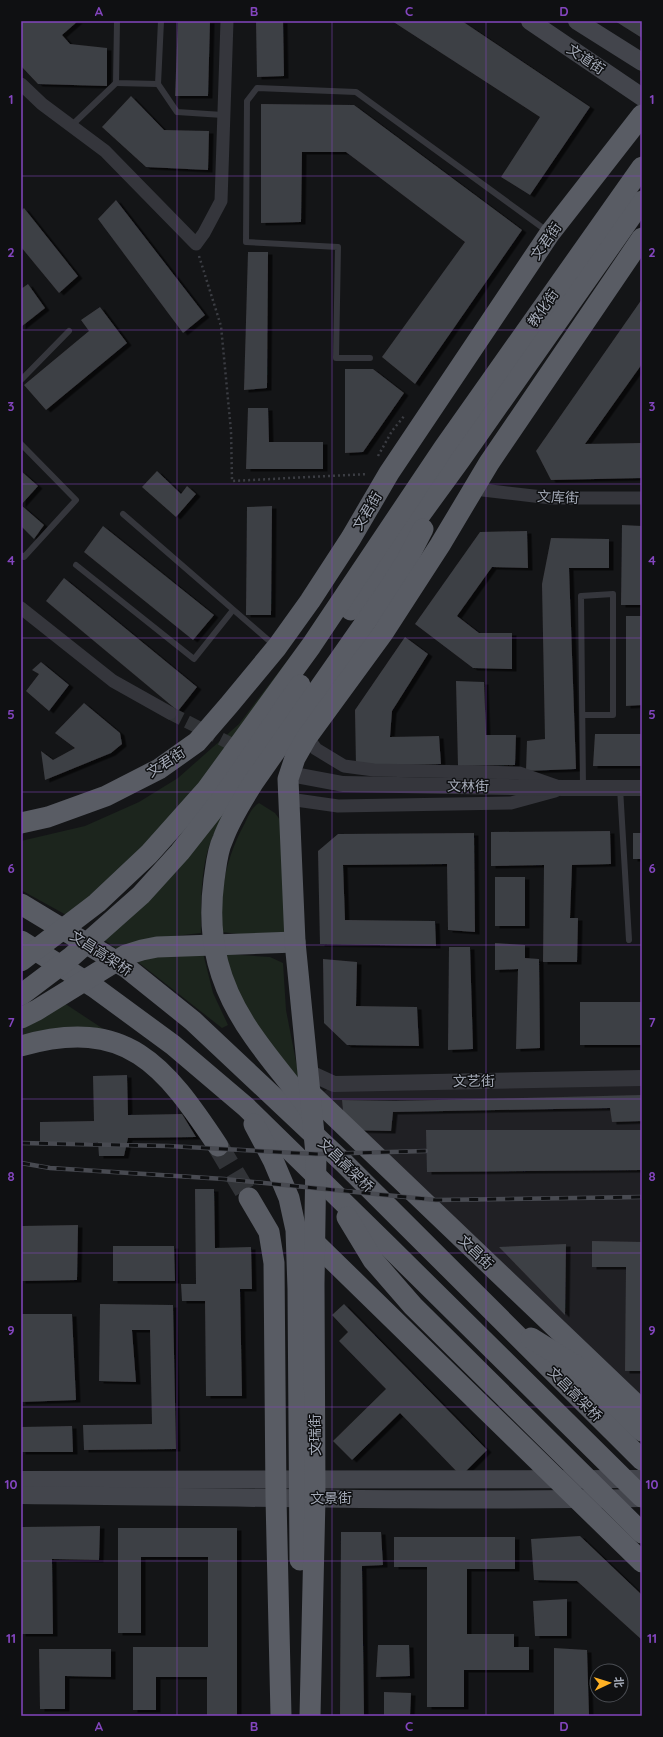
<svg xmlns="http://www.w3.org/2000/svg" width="663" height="1737" font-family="Quicksand,'Noto Sans SC',sans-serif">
<defs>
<filter id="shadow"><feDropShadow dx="4.5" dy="2.5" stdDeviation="0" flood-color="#0009"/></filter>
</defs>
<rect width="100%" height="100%" fill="#141517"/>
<polygon fill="#202024" points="642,1078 642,1412 311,1102 334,1084"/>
<g fill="#1c251d">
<polygon points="293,653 205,777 163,830 68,916 21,890 21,841 85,826 139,802 178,778 239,724"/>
<path d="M249 776C238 794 224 813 215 832 200 861 201 901 201 933L157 938 117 949 104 940Z"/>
<path d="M259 803 275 813 283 824 286 933 262 937 222 932C222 918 221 902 223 888 226 865 234 843 245 823 248 816 252 807 259 803Z"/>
<polygon points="203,953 213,993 228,1025 222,1028 138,962 158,956"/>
<polygon points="226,954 270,957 283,963 286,1010 300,1082 293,1085 236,990"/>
<polygon points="64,1003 114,1036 21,1038 21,1030"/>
</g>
<g fill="#3e3f44" filter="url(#shadow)">
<polygon points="21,21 78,21 62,35 70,44 107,48 107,86 38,84 21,66"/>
<polygon points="178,21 210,21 208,96 175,96"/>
<polygon points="256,21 283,21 284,76 257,77"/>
<polygon points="392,21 462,21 590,107 530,195 501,177 540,117"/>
<polygon points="615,21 642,21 642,38"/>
<polygon points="131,96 164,130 209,131 208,170 146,167 102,127"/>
<polygon points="261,104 354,105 522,230 415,384 382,357 465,242 346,152 302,152 301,222 261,223"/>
<polygon points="116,200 205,315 183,333 98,219"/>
<polygon points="24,208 78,276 59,293 21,247 21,211"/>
<polygon points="248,252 268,252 267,388 244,390"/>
<polygon points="28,284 45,308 21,327 21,289"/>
<polygon points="642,299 642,364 585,444 642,443 642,478 551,480 536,451"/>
<polygon points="100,307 127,343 46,410 24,385 89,331 81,320"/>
<polygon points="345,369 373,369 404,393 363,452 345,453"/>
<polygon points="248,408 268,408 269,442 323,442 323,469 246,469"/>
<polygon points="21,471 38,486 21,505 44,525 34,539 21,526"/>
<polygon points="157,471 181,494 187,486 196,494 176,517 142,487"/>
<polygon points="272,506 271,615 246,615 247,507"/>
<polygon points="622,525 642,526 642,605 621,605"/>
<polygon points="103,526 214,615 193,640 84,552"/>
<polygon points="527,531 528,568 492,567 457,616 479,633 512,633 512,669 473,668 415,624 480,532"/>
<polygon points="551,538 609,539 609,568 569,568 576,769 526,771 527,741 545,739 542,584"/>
<polygon points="64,578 197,687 178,711 46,601"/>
<polygon points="626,616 642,616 642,705 626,706"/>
<polygon points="405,637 428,654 392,711 390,737 439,736 441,764 356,766 355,710"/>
<polygon points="41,662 69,685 49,711 26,691 39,674 32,670"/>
<polygon points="456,681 484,682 486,735 516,735 515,765 458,766"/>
<polygon points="84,703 120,733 122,744 111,753 45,780 41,751 53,760 75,748 55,733"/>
<polygon points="595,734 642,734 642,766 593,766"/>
<polygon points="610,831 611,864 572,865 570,918 578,918 577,962 543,962 544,865 491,866 491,832"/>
<polygon points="474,833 475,932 448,930 447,864 343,865 345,920 435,921 436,946 320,944 318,851 338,834"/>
<rect x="633" y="833" width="9" height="26"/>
<rect x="495" y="877" width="30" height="49"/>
<polygon points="495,943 525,945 525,958 539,959 540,1048 516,1049 518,969 495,970"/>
<polygon points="449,947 470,947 473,1049 448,1050"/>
<polygon points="323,959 357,962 356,1006 417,1007 419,1046 347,1045 324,1023"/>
<rect x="580" y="1002" width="62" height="43"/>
<polygon points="127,1075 128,1115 182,1114 196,1137 128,1138 124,1156 99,1156 98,1142 40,1143 40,1122 94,1121 93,1076"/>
<polygon points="642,1095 642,1121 612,1122 610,1108 393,1112 391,1131 345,1130 342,1100 394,1101"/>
<polygon points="426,1130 642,1130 642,1170 427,1172"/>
<polygon points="195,1189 214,1189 215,1248 251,1247 252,1289 240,1289 242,1396 206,1396 205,1301 182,1301 181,1284 196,1284"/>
<polygon points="78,1225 77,1280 21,1281 21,1226"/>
<polygon points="592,1241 642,1242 642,1371 625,1371 626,1267 592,1267"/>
<polygon points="566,1244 565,1315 499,1247"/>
<polygon points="113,1246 174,1246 175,1281 113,1281"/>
<polygon points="100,1304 173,1305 176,1449 84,1450 83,1425 152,1424 150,1330 132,1330 136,1382 99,1381"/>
<polygon points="344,1304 487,1450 461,1476 400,1413 352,1460 333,1441 386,1389 339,1341 348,1332 332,1315"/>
<polygon points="21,1314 72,1314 76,1400 21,1402"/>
<polygon points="72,1426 73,1452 21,1452 21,1427"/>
<polygon points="100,1526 99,1560 52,1559 53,1634 21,1634 21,1527"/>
<polygon points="118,1528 237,1528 237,1716 207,1716 207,1677 156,1677 156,1710 133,1710 133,1647 208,1647 208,1557 141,1557 141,1633 118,1633"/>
<polygon points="341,1532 381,1532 383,1565 362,1566 364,1716 340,1716"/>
<polygon points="580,1536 642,1595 642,1640 577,1581 534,1580 531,1539"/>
<polygon points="394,1537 515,1537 515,1569 467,1569 467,1634 514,1634 514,1647 529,1647 529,1670 464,1670 464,1707 427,1707 427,1567 394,1567"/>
<polygon points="567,1599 567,1636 535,1636 533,1601"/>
<polygon points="378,1645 409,1645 410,1676 376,1677"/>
<polygon points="554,1648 587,1650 589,1716 554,1716"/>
<polygon points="39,1649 111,1649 111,1677 65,1676 65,1709 40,1709"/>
<polygon points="384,1692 411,1693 410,1716 384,1716"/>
</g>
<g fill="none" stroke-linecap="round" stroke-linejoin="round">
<polyline stroke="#313337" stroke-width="13" stroke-dasharray="13 6" stroke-linecap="butt" points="170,713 243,750"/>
<polyline stroke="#313337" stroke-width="21" stroke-dasharray="21 10" stroke-linecap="butt" points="218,1146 249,1198"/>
<g stroke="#3b3d43" stroke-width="2.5" stroke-dasharray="2 3" stroke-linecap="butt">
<polyline points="199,256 221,326 231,431 232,481 368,474"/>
<polyline points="378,456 392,431 405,415"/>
</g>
<g stroke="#35363c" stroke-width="6">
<polyline points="117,21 116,83 158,84"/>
<polyline points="161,21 158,84 177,112 223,115"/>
<polyline points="71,126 116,83"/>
<polyline points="370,358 336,358 338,247 246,242 247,101 257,88 356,92 547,231"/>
<polyline points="21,380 69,331"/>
<polyline points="21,444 76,500 24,557 21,555"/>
<polyline points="123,514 274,645"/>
<polyline points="76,565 194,659 233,610"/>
<polyline points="583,788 581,596 613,594 613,715 583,715"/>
<polyline points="620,788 629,940"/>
</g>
<g stroke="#35363c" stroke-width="13">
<polyline points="21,84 42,104 105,151 196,244 204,233 221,201 227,21"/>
<polyline points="474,489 551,498 642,498"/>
<polyline points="21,608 113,681 170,713"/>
<polyline points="307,737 316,749 344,766 374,770 519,773 556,786"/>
<polyline points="289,799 338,806 511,803 555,791"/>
</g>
<g stroke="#35363c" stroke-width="16">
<polyline points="295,775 343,784 563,788 642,788"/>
<polyline points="308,1072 334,1084 642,1078"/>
</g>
<g stroke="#43454c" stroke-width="18">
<polyline points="530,21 642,97"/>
<polyline points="577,21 642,62"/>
<polyline points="21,1480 642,1479"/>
<path d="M21 1495C228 1497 435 1502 642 1498"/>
</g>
<g stroke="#595c64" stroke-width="21">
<polyline points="351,610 460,460 642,201"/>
<polyline points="21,823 48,817 106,796 159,769 197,742 229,705 277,647 310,601 351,538 389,473 550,233 642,115"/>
<polyline points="21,904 127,968 193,1021 344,1163 642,1460"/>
<polyline points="21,941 94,987 173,1045 246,1107 388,1246 642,1497"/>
<polyline points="21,961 97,903 149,854 207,789 311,646 443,449 642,167"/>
<polyline points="21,995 70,958 141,895 180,852 221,800 300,685"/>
<polyline points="21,1018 37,1010 126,955 142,950 157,947 295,942"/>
<path d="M21 1046C127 1016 164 1065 218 1146"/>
<polyline points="310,1093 642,1410"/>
<path d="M311 1112C293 1086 272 1063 254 1037 219 988 206 940 214 880 216 867 217 851 223 839 230 819 242 801 253 783L388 590 407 560 423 529"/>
<polyline points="254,1124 273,1160 289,1198 296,1230 298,1289 300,1560"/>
<polyline points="249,1198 269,1232 274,1263 276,1498 281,1716"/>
<polyline points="347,1217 373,1260 413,1306 642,1533"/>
<polyline points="315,1243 642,1562"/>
<polyline points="531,1338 576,1366 642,1431"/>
<polyline points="310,1716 315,1498 314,1284 316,1154 295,942 288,779 295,758 307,737 383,633 440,545 489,463 642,238"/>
</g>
<defs>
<g id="rail">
<polyline points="21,1143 168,1146 316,1154 426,1151"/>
<polyline points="21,1163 50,1168 224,1179 436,1200 642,1197"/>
</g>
</defs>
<use href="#rail" stroke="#484a51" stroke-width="4.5"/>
<use href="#rail" stroke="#0f1012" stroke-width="3" stroke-dasharray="9" stroke-linecap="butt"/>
</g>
<path fill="none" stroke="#8345be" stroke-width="1" stroke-opacity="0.55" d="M177 21V1716M332 21V1716M486 21V1716M21 176H642M21 330H642M21 484H642M21 638H642M21 792H642M21 945H642M21 1099H642M21 1253H642M21 1407H642M21 1561H642"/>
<g text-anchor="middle" stroke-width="3" stroke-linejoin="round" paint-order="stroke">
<g font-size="14" fill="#a5abb8" stroke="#0f1012">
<text transform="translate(586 59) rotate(34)" y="5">文道街</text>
<text transform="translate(546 241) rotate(-55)" y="5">文君街</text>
<text transform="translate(543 308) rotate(-55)" y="5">教化街</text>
<text transform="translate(558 497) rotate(3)" y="5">文库街</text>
<text transform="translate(367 511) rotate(-59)" y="5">文君街</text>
<text transform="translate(166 762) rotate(-33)" y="5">文君街</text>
<text transform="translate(468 786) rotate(1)" y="5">文林街</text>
<text transform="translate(101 953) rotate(33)" y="5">文昌高架桥</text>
<text transform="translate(474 1081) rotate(-1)" y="5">文艺街</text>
<text transform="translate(346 1165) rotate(44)" y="5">文昌高架桥</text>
<text transform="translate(476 1252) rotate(44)" y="5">文昌街</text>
<text transform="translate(575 1394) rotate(45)" y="5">文昌高架桥</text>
<text transform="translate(315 1435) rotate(-90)" y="5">文瑞街</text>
<text x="331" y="1503">文景街</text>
</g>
</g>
<rect width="663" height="1737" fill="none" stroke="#0f1012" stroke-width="44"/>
<g transform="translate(609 1683) rotate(86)"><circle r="19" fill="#0f1012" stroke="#4b4e54"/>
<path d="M0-3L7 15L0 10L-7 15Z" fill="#ffb124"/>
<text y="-6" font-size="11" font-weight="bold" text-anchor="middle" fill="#a5abb8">北</text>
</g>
<rect x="22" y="22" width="619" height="1693" fill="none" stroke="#8345be" stroke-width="1.5"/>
<g font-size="13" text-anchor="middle" font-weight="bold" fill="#8345be">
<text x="99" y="16">A</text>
<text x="254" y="16">B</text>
<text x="409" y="16">C</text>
<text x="564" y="16">D</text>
<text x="11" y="104">1</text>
<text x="652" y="104">1</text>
<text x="11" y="257">2</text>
<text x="652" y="257">2</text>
<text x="11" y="411">3</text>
<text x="652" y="411">3</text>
<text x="11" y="565">4</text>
<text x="652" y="565">4</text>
<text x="11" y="719">5</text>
<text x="652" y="719">5</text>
<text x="11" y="873">6</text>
<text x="652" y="873">6</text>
<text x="11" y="1027">7</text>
<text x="652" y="1027">7</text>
<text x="11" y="1181">8</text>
<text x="652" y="1181">8</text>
<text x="11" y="1335">9</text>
<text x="652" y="1335">9</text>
<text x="11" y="1489">10</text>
<text x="652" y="1489">10</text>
<text x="11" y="1643">11</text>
<text x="652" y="1643">11</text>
<text x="99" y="1731">A</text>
<text x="254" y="1731">B</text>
<text x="409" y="1731">C</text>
<text x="564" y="1731">D</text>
</g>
</svg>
